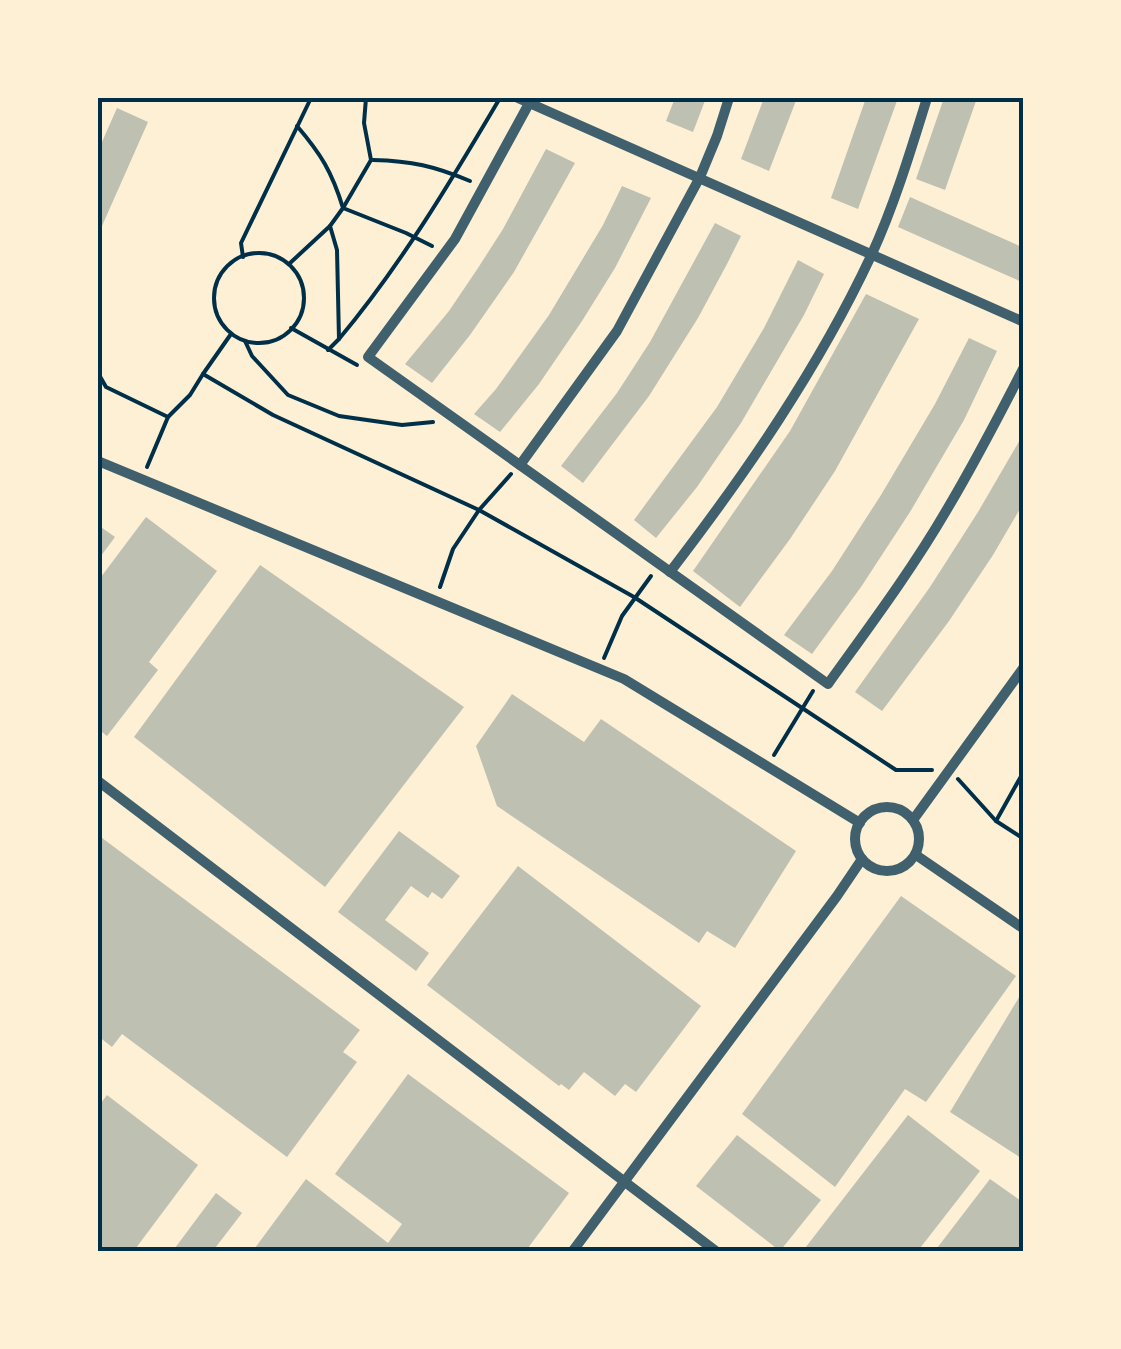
<svg xmlns="http://www.w3.org/2000/svg" width="1121" height="1349" font-family="'Roboto Serif',serif">
<rect width="100%" height="100%" fill="#fdf0d5"/>
<g fill="#bec0b2">
<polygon points="675,98 706,98 693,132 666,121"/>
<polygon points="764,98 797,98 769,171 741,159"/>
<polygon points="866,98 898,98 858,209 831,198"/>
<polygon points="944,98 977,98 945,190 916,179"/>
<polygon points="117,108 148,122 98,235 98,151"/>
<polygon points="546,149 575,163 514,272 470,335 432,383 405,364 449,311 478,268 503,229"/>
<polygon points="622,186 651,198 615,268 582,321 539,384 500,432 474,414 496,389 549,315 603,225"/>
<polygon points="910,197 1024,248 1024,283 898,227"/>
<polygon points="715,223 741,236 727,264 698,318 649,396 583,483 561,466 617,393 650,342"/>
<polygon points="798,260 824,274 804,315 741,423 697,487 656,538 634,520 717,407 764,328"/>
<polygon points="866,294 919,319 835,471 790,539 740,607 693,571 790,431"/>
<polygon points="969,338 997,351 964,420 910,512 861,587 812,654 784,635 832,571 881,495 935,404"/>
<polygon points="1024,433 1024,502 993,555 949,621 882,711 855,692 930,587 978,512"/>
<polygon points="146,517 217,571 149,662 158,670 107,736 98,729 98,581"/>
<polygon points="98,525 115,537 98,560"/>
<polygon points="260,565 464,707 325,887 134,737"/>
<polygon points="512,694 584,742 601,719 796,851 735,948 707,931 699,943 497,806 476,746"/>
<polygon points="399,831 460,876 442,899 432,892 428,898 411,886 385,920 429,953 416,971 338,912"/>
<polygon points="98,835 360,1030 343,1052 357,1062 287,1157 122,1034 112,1047 98,1036"/>
<polygon points="518,866 701,1006 636,1092 625,1084 615,1096 584,1072 569,1090 561,1084 559,1086 427,985"/>
<polygon points="901,896 1016,976 926,1102 905,1089 835,1187 742,1114"/>
<polygon points="1024,989 1024,1160 950,1112"/>
<polygon points="408,1074 569,1193 525,1252 252,1252 306,1179 388,1243 402,1224 335,1174"/>
<polygon points="107,1095 198,1165 133,1252 98,1252 98,1107"/>
<polygon points="908,1115 980,1171 917,1252 802,1252"/>
<polygon points="737,1135 821,1200 780,1251 696,1186"/>
<polygon points="990,1179 1024,1203 1024,1252 934,1252"/>
<polygon points="216,1193 242,1213 212,1252 172,1252"/>
</g>
<g fill="none" stroke-linecap="round" stroke-linejoin="round">
<g stroke="#003049" stroke-width="4">
<polyline points="366,98 364,123 371,160 343,208 406,233 432,246"/>
<path d="M373 160C412 161 434 166 470 181"/>
<circle cx="259" cy="298" r="45"/>
<polyline points="243,257 241,243 311,98"/>
<path d="M289 264 330 226 343 208C332 172 321 154 297 126"/>
<polyline points="291,328 357,365"/>
<polyline points="231,334 203,374 273,415 479,510 634,597 896,770 932,770"/>
<path d="M339 339C401 265 451 181 500 98"/>
<polyline points="245,341 252,356 288,395 339,416 402,425 433,422"/>
<polyline points="328,350 339,339 337,250 330,226"/>
<polyline points="98,373 106,387 168,417"/>
<polyline points="147,467 168,417 190,395 203,374"/>
<polyline points="440,587 453,549 479,510 511,474"/>
<polyline points="604,658 622,616 651,576"/>
<polyline points="774,755 813,691"/>
<polyline points="958,779 996,821 1024,839"/>
<polyline points="996,821 1024,771"/>
</g>
<g stroke="#3f606c" stroke-width="10">
<polyline points="518,98 1024,322"/>
<path d="M532 98 455 239 368 357 828 684C869 627 911 571 946 511 974 464 999 416 1024 367"/>
<polyline points="98,461 624,679 860,823"/>
<polyline points="520,465 617,331 700,177 717,136 729,98"/>
<path d="M670 572C746 473 818 369 871 256 894 206 911 150 927 98"/>
<polyline points="98,781 717,1252"/>
<circle cx="887" cy="839" r="32"/>
<polyline points="913,820 1024,667"/>
<polyline points="916,855 1024,929"/>
<polyline points="572,1252 837,896 862,859"/>
</g>
</g>
<rect width="1121" height="1349" fill="none" stroke="#fdf0d5" stroke-width="200"/>
<rect x="100" y="100" width="921" height="1149" fill="none" stroke="#003049" stroke-width="4"/>
</svg>
